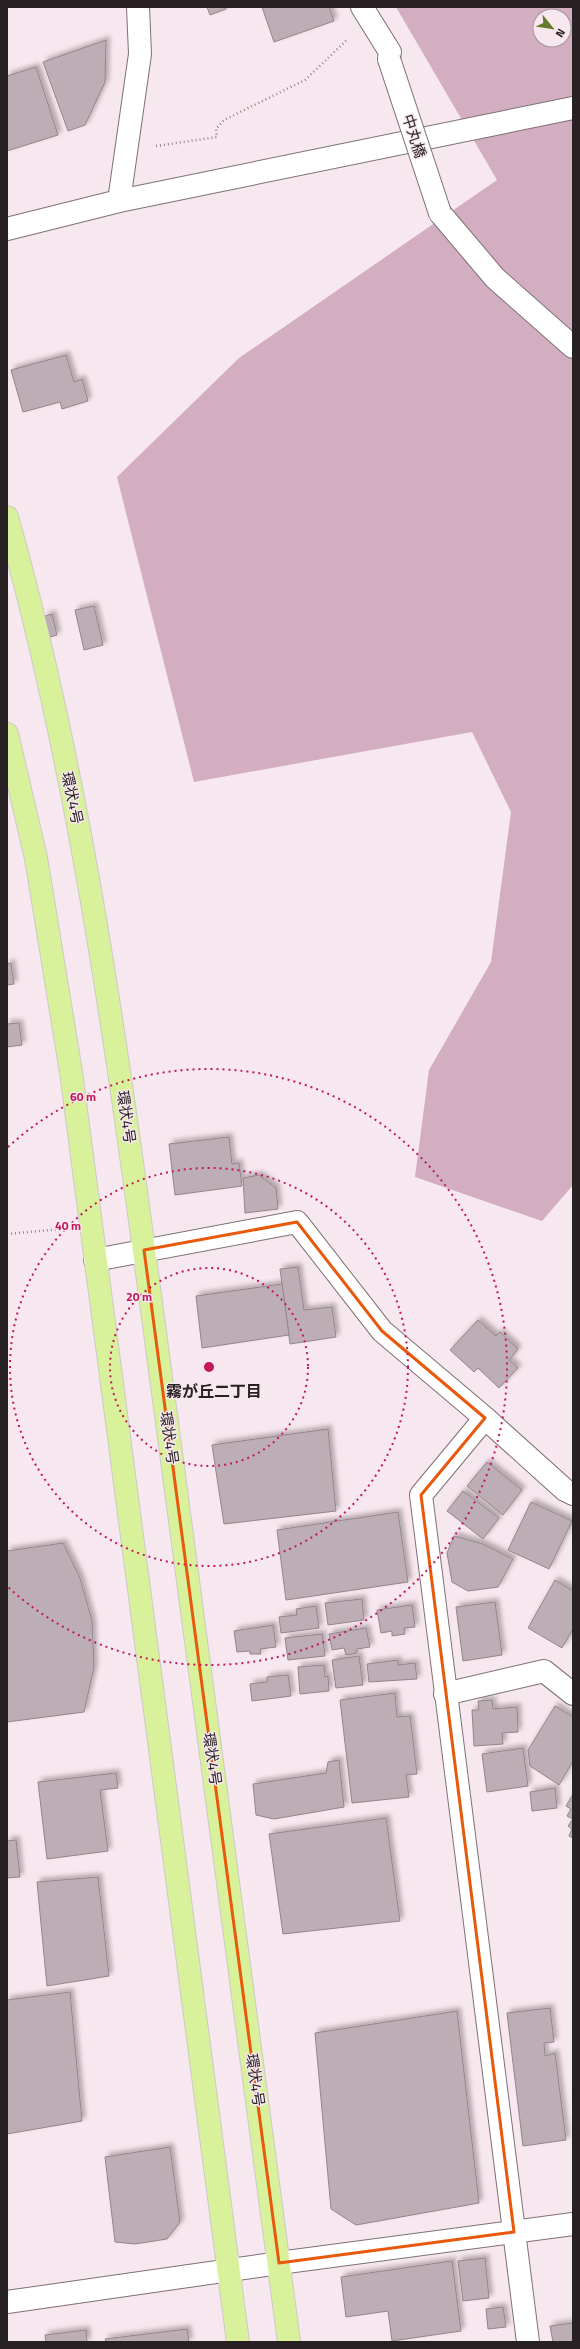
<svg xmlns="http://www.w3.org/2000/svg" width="580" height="2349" font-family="'Titillium Web','Noto Sans JP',sans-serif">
<defs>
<filter id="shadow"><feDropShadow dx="3.5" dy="-3.5" stdDeviation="2" flood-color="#0004"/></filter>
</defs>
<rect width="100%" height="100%" fill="#f7e7ee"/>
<path fill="#d3adc0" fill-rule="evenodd" d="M396 7H573V1185L542 1221 415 1177 429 1070 491 962 511 812 472 732 194 782 117 477 239 358 497 180ZM540 16H564V40H540Z"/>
<g fill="#bdaeb5" stroke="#93858b" filter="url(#shadow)">
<polygon points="207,7 226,7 226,9 210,15"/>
<polygon points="262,7 329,7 334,21 274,42"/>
<polygon points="106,40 105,82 85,125 68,131 43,62"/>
<polygon points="36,67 58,135 7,151 7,76"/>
<polygon points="66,355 74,382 82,379 88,401 62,409 60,402 23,412 11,370"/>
<polygon points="94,606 103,645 84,650 75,610"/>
<polygon points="52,614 57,635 50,637 45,616"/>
<polygon points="11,963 14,984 7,985 7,964"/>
<polygon points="19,1023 22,1045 7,1047 7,1024"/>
<polygon points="229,1137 232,1164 239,1163 242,1186 175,1195 169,1144"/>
<polygon points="259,1175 276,1188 278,1209 245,1213 243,1178"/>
<polygon points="298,1267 304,1310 332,1307 336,1337 290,1344 280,1269"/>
<polygon points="282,1284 289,1335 202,1348 196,1296"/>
<polygon points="478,1320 496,1336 500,1332 518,1349 509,1360 518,1368 499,1388 478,1368 474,1372 450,1350"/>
<polygon points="328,1429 336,1511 224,1524 212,1445"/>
<polygon points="487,1462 522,1490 503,1515 467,1486"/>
<polygon points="463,1491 499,1518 483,1539 447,1511"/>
<polygon points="531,1502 572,1521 549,1569 508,1550"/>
<polygon points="398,1512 408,1582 286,1600 277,1530"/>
<polygon points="454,1536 483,1544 513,1559 498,1587 468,1591 452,1582 447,1553"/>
<polygon points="63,1543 80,1578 92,1621 94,1667 84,1712 7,1722 7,1551"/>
<polygon points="555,1580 573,1591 573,1629 562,1648 528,1628"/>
<polygon points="362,1599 364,1620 328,1625 325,1603"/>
<polygon points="495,1602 502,1655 463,1661 456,1607"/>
<polygon points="412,1605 415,1627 404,1628 405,1634 392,1636 392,1631 381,1633 377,1610"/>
<polygon points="316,1606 319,1628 281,1633 279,1617 297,1615 296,1609"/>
<polygon points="273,1625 276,1647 260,1649 261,1654 250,1654 250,1651 237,1652 234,1631"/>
<polygon points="366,1628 370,1647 357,1649 357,1653 346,1655 344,1648 332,1650 329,1634"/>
<polygon points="322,1634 325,1656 288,1660 285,1638"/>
<polygon points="359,1656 363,1685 336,1688 332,1660"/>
<polygon points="398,1660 398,1665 415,1663 417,1679 369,1682 367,1664"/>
<polygon points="324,1665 325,1677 328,1676 329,1691 300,1694 298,1667"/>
<polygon points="288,1675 291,1696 252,1701 250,1684 267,1682 267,1677"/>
<polygon points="395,1693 397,1717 410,1716 417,1774 406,1775 409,1797 352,1803 340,1700"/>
<polygon points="492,1700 493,1709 517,1707 518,1732 502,1733 503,1744 474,1746 472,1710 479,1710 478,1701"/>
<polygon points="555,1706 573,1717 573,1761 559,1785 530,1766 528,1750"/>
<polygon points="523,1748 528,1786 487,1792 482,1754"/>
<polygon points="339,1760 344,1807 274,1819 256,1815 253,1784 326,1773 328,1762"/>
<polygon points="116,1773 118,1788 100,1790 108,1851 47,1859 38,1782"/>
<polygon points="555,1788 557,1808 532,1811 530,1792"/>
<polygon points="572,1796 573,1796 573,1838 569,1836 572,1829 568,1826 573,1819 567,1816 571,1809 566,1806"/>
<polygon points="386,1818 400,1921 283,1934 269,1834"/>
<polygon points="16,1840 20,1877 7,1878 7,1841"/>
<polygon points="98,1877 109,1976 47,1986 37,1882"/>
<polygon points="70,1992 82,2121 7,2134 7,2000"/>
<polygon points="550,2008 554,2042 544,2043 545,2056 555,2053 566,2140 523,2146 507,2013"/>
<polygon points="457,2011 479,2203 356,2225 331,2209 315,2033"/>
<polygon points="170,2147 180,2222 167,2239 135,2244 115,2242 105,2157"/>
<polygon points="485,2258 489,2298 463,2301 458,2261"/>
<polygon points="452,2261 461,2331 392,2341 388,2311 346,2317 341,2277"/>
<polygon points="503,2307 506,2327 488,2329 486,2309"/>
<polygon points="573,2323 573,2342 553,2342 550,2326"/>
<polygon points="187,2329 189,2342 106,2342 105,2339"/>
<polygon points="86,2330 87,2342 46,2342 45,2335"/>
</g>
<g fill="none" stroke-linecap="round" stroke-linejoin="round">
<defs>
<g id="street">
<polyline points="362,7 390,52 389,59"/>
<polyline points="119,201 140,54 138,7"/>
<polyline points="440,213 495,278 573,347"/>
<polyline points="95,1260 297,1222 382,1331 485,1418 565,1490 573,1494"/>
<polyline points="485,1418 421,1495 528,2342"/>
<polyline points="445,1694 544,1671 573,1694"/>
<polyline points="279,2263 573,2224"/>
</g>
<g id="secondary">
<polyline points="7,229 119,201 573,108"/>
<polyline points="7,2302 279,2263"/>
</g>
<g id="primary">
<path d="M7 517C87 801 123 1094 162 1385 204 1704 247 2023 289 2342"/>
<polyline points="7,734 36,858 71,1072 238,2342"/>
</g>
</defs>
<use href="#street" stroke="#7e7076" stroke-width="24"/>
<use href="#secondary" stroke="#7e7076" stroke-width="24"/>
<use href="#primary" stroke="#cbcaca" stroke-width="24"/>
<g stroke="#91868b" stroke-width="2.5" stroke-dasharray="1 3" stroke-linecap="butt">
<polyline points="156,146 217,137 216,129 224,120 305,80 348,39"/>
<polyline points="7,1234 61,1229"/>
</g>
<use href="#street" stroke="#fff" stroke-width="22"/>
<use href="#secondary" stroke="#fff" stroke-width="22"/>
<use href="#primary" stroke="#daf19b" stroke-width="22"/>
<defs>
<polyline id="street-bridge" points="389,59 440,213"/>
</defs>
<use href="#street-bridge" stroke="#7e7076" stroke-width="24" stroke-linecap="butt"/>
<use href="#street-bridge" stroke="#fff" stroke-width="22"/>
</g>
<path fill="none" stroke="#e8590c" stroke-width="3" stroke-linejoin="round" d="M297 1222 382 1331 485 1418 421 1495 514 2232 279 2263 144 1250Z"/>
<g fill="none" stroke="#c2185b" stroke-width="2" stroke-dasharray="2 4">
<circle cx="209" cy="1367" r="99"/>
<circle cx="209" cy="1367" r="199"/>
<path d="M8 1147A298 298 0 1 1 8 1587"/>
</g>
<g text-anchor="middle" stroke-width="3" stroke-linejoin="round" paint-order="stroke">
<g font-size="15" fill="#272124" stroke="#f7e7ee">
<text transform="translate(414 136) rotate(72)" y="5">中丸橋</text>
<text transform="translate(72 798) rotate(78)" y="5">環状4号</text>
<text transform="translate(126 1117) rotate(82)" y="5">環状4号</text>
<text transform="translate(169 1438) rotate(82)" y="5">環状4号</text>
<text transform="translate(212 1759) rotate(82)" y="5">環状4号</text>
<text transform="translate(255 2080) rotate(82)" y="5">環状4号</text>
</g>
<g font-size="16" font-weight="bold" fill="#272124" stroke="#f7e7ee">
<text x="214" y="1397">霧が丘二丁目</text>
</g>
</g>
<circle cx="209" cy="1367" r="6" fill="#c2185b" stroke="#f7e7ee" stroke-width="2"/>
<g font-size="12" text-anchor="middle" font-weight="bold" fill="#c2185b" stroke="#f7e7ee" stroke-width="3" stroke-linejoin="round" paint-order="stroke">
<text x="83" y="1101">60 m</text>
<text x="68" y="1230">40 m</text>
<text x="139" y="1301">20 m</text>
</g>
<rect width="580" height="2349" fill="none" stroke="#272124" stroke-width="16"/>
<g transform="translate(552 28) rotate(120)"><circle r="19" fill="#f7e7ee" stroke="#a4989d"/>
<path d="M0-3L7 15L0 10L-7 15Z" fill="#64792a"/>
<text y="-6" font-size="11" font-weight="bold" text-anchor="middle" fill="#272124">N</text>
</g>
</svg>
